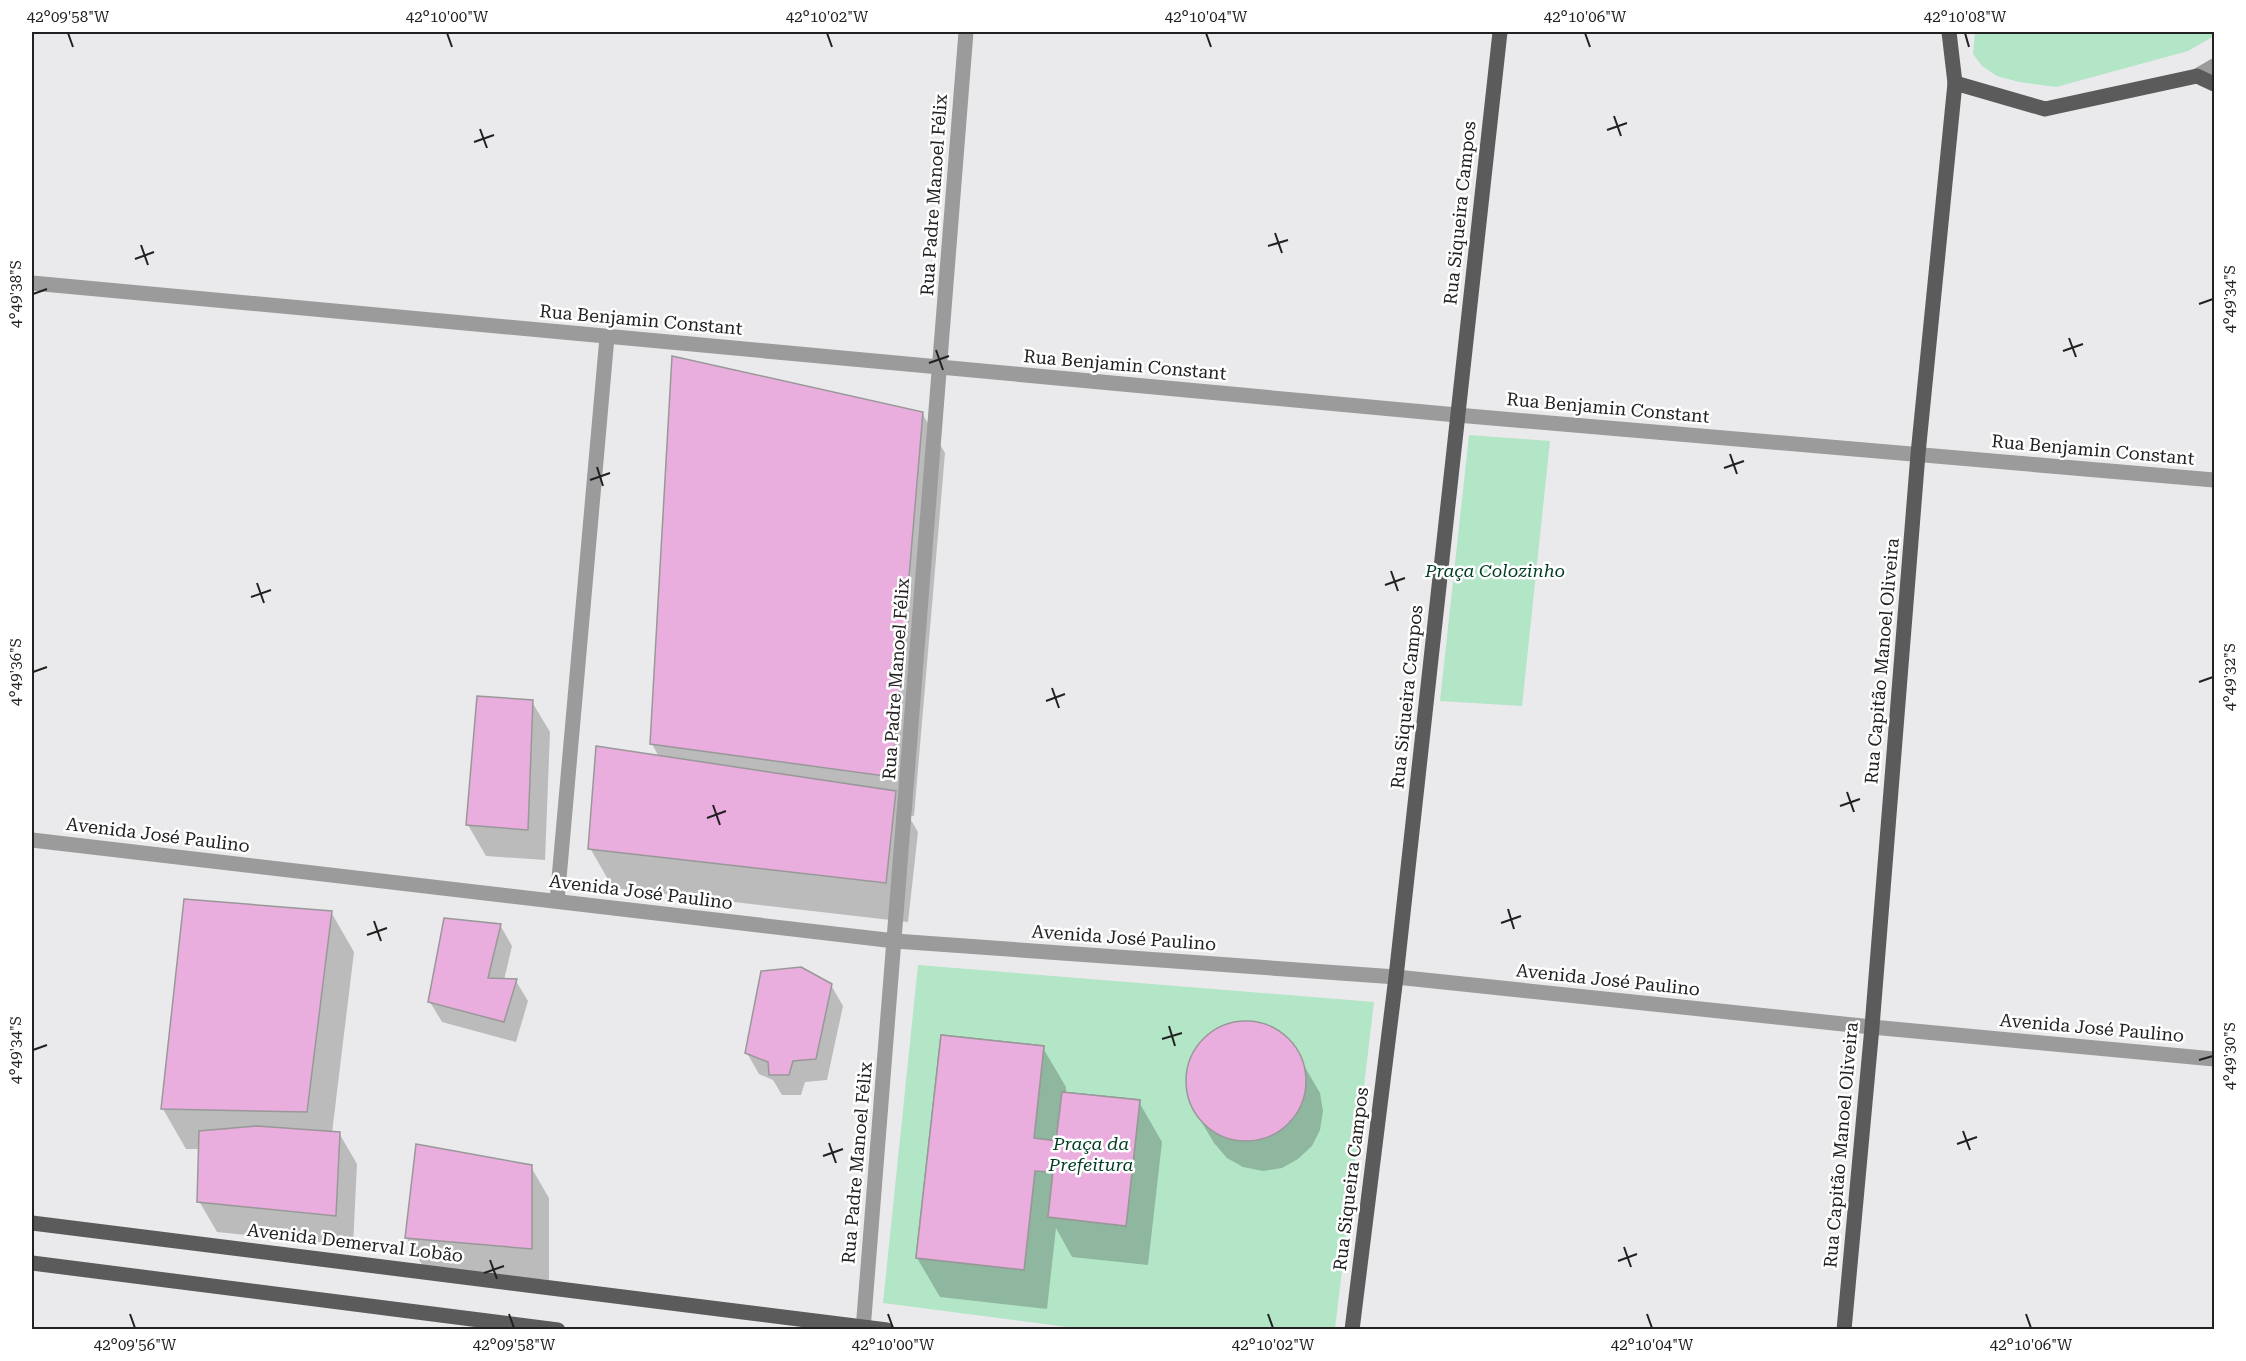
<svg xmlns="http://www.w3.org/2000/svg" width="2246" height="1361" font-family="'Roboto Serif',serif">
<rect width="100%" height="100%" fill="#eaeaec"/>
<g fill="#b3e5c7">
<polygon points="1975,32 2214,32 2214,36 2188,51 2056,87 2019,82 1997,76 1982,66 1973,54"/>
<polygon points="1469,435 1550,441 1522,706 1440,701"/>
<polygon points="918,965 1374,1002 1335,1329 1090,1330 883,1303"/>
</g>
<g fill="#0003">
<polygon points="922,413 945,453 914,816 908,815 918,832 908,922 613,888 590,848 659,757 652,744"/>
<polygon points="532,702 550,732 545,860 486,856 468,825"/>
<polygon points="331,912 354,952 332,1133 339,1133 357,1164 353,1246 217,1232 199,1201 200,1149 186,1149 163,1109"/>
<polygon points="500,925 512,946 504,980 516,981 528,1001 516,1042 442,1022 430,1002"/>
<polygon points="831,985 843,1006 827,1080 805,1082 801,1095 782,1095 773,1080 759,1074 747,1053"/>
<polygon points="1241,1022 1260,1024 1278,1031 1292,1045 1320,1093 1323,1111 1320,1130 1312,1146 1298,1159 1282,1168 1263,1171 1243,1167 1227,1158 1214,1143 1195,1111 1188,1093 1187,1073 1194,1055 1205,1038 1222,1028"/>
<polygon points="1043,1048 1066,1087 1066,1094 1139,1102 1162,1142 1148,1265 1072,1257 1056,1228 1047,1309 940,1297 917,1258"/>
<polygon points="531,1167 549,1198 549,1280 424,1268 406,1237"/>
</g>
<g fill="#e9aedd" stroke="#999899" stroke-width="1.5">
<polygon points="672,356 923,412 892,777 650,744"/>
<polygon points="477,696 533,700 528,830 466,825"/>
<polygon points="596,746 896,791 886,883 588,849"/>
<polygon points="184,899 332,911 307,1112 161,1109"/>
<polygon points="444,918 501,924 488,978 517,979 504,1022 428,1002"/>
<polygon points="801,967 832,984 816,1059 793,1061 789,1075 769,1075 768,1062 745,1053 761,971"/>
<circle cx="1246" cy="1081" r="60"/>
<polygon points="941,1035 1044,1046 1034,1138 1056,1141 1062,1092 1140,1100 1126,1226 1048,1217 1053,1172 1035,1171 1024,1270 916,1258"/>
<polygon points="941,1035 1044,1046 1034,1138 1056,1141 1062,1092 1140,1100 1126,1226 1048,1217 1053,1172 1035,1171 1024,1270 916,1258"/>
<polygon points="257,1126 340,1132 336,1216 197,1202 199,1131"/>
<polygon points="416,1144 532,1165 532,1249 405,1238"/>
</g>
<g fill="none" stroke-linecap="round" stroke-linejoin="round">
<g stroke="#9c9b9b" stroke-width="15">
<polyline points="2197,76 2214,66"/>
<polyline points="32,283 1457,415 2214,480"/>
<polyline points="32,840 895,941 1396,977 1872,1027 2214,1059"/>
<polyline points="557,901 607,337"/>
<polyline points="863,1330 966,32"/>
</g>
<g stroke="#5c5b5b" stroke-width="15">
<polyline points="1955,83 2045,109 2197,76 2214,84"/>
<polyline points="32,1223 887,1330"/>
<polyline points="32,1263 558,1330"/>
<polyline points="1352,1330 1396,977 1500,32"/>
<polyline points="1844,1330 1872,1027 1918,454 1955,83 1949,32"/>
</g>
</g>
<path fill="none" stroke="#212121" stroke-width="2" d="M68 33 73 47M447 33 452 47M827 33 832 47M1206 33 1211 47M1585 33 1590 47M1965 33 1969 47M1614 116 1621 136M480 129 487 148M1607 130 1627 123M474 142 494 135M1275 233 1282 253M141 245 148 265M1268 246 1288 240M135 259 154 252M33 294 47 289M2199 304 2213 299M2069 338 2076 357M936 350 943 370M2063 351 2083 344M929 363 949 356M1730 454 1737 474M597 467 603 486M1724 468 1744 461M590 480 610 473M1391 571 1398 591M257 583 264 603M1385 585 1405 578M251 597 271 590M33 672 47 667M2199 682 2213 677M1052 688 1059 708M1046 701 1065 694M1847 792 1854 812M713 805 720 825M1840 806 1860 799M707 818 726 811M1508 909 1514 929M374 921 381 941M1501 923 1521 916M367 935 387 928M1169 1026 1175 1046M1162 1039 1182 1033M33 1050 47 1045M2199 1060 2213 1056M1963 1131 1970 1150M829 1143 836 1163M1957 1144 1977 1137M823 1156 843 1149M1624 1247 1631 1267M490 1260 497 1279M1618 1261 1637 1254M484 1273 504 1266M130 1314 135 1328M509 1314 514 1328M888 1314 893 1328M1268 1314 1273 1328M1647 1314 1652 1328M2026 1314 2031 1328"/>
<g text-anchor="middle" stroke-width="5" stroke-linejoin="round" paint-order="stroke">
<g font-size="18" fill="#212121" stroke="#fff">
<text transform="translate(934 195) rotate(-86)" y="6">Rua Padre Manoel Félix</text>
<text transform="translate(1460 213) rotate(-84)" y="6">Rua Siqueira Campos</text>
<text transform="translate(641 320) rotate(5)" y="6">Rua Benjamin Constant</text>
<text transform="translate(1125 365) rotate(5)" y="6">Rua Benjamin Constant</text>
<text transform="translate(1608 408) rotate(5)" y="6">Rua Benjamin Constant</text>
<text transform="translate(2093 450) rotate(5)" y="6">Rua Benjamin Constant</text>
<text transform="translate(1882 661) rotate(-85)" y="6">Rua Capitão Manoel Oliveira</text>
<text transform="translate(896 679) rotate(-86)" y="6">Rua Padre Manoel Félix</text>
<text transform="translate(1407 697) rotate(-84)" y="6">Rua Siqueira Campos</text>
<text transform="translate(158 835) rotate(7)" y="6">Avenida José Paulino</text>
<text transform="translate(641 892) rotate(7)" y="6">Avenida José Paulino</text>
<text transform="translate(1124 938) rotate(4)" y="6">Avenida José Paulino</text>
<text transform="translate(1608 980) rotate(6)" y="6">Avenida José Paulino</text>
<text transform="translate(2092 1028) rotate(5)" y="6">Avenida José Paulino</text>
<text transform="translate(1841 1145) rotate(-85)" y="6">Rua Capitão Manoel Oliveira</text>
<text transform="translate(857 1163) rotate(-85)" y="6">Rua Padre Manoel Félix</text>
<text transform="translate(1351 1179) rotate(-83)" y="6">Rua Siqueira Campos</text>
<text transform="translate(355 1243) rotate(7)" y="6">Avenida Demerval Lobão</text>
</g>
<g font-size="18" font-style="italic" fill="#013d24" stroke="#fff">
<text x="1495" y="577">Praça Colozinho</text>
<text x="1091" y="1150">Praça da<tspan x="1091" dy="21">Prefeitura</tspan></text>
</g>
</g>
<rect width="2246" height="1361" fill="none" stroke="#ffffff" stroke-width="66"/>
<rect x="33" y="33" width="2180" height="1295" fill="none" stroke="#212121" stroke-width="2"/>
<g font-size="15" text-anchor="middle" fill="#212121">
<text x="68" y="22">42°09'58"W</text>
<text x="447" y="22">42°10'00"W</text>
<text x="827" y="22">42°10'02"W</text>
<text x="1206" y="22">42°10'04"W</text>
<text x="1585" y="22">42°10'06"W</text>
<text x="1965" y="22">42°10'08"W</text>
<text transform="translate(16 294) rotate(-90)" y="5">4°49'38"S</text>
<text transform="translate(2230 299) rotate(-90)" y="5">4°49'34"S</text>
<text transform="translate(16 672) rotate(-90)" y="5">4°49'36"S</text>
<text transform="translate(2230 677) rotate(-90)" y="5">4°49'32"S</text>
<text transform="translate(16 1050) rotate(-90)" y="5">4°49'34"S</text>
<text transform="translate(2230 1056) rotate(-90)" y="5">4°49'30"S</text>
<text x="135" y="1350">42°09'56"W</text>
<text x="514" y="1350">42°09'58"W</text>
<text x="893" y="1350">42°10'00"W</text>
<text x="1273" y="1350">42°10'02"W</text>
<text x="1652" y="1350">42°10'04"W</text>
<text x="2031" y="1350">42°10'06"W</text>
</g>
</svg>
